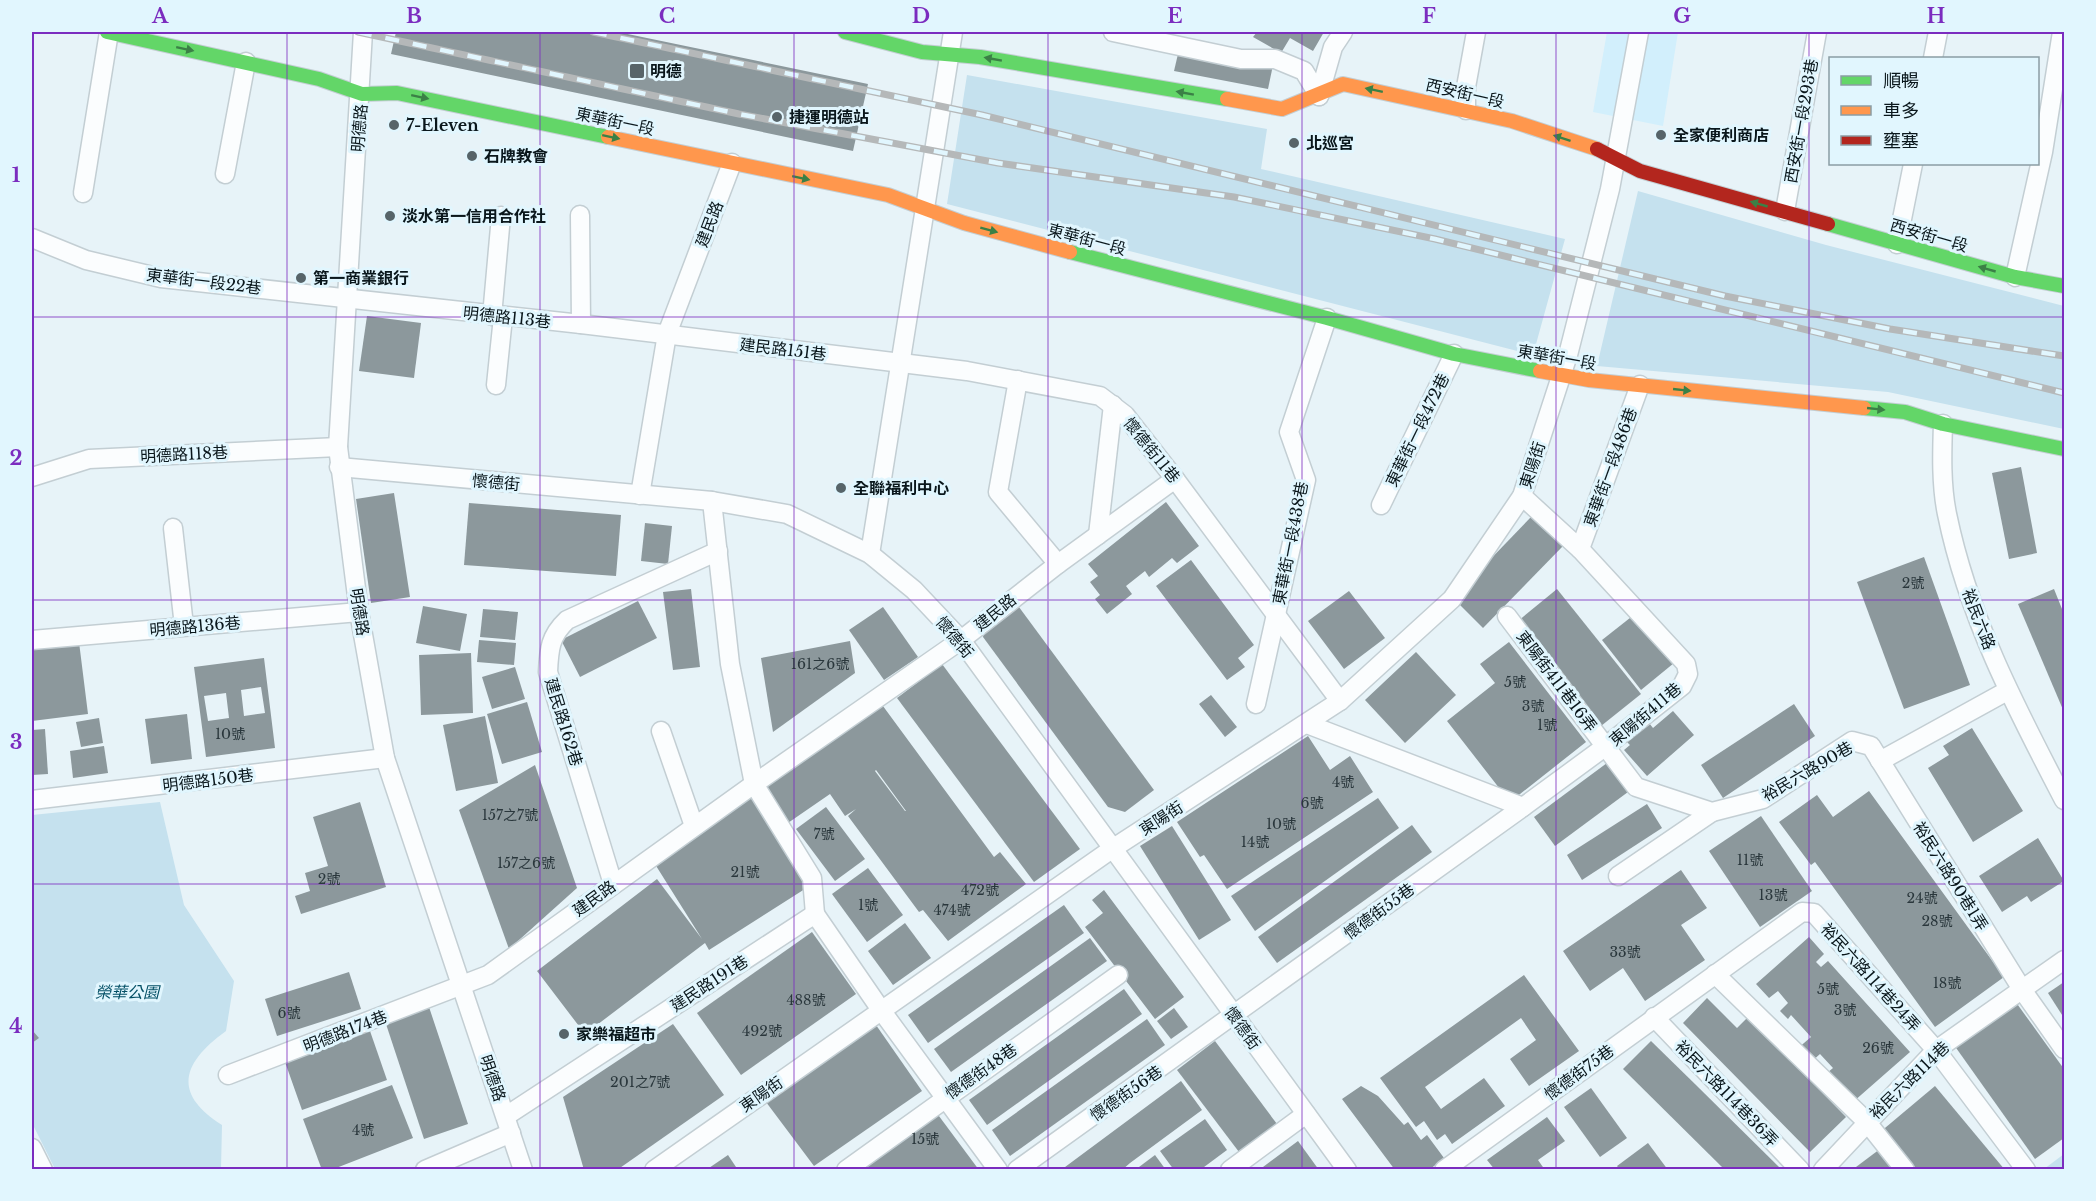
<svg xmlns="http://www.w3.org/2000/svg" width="2096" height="1201" font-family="'Libre Baskerville','Noto Sans TC',serif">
<rect width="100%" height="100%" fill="#e7f3f8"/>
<polygon fill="#d2effc" points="1607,32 1678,32 1663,126 1593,112"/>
<g fill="#c5e1ee">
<polygon points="967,75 1267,129 1261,169 1565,239 1533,355 947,204"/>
<polygon points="1638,191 1826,245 2064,306 2064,429 1888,392 1597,366"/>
<path d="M160 802 184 905 234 981 226 1031C183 1062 171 1093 222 1125L221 1169H55L32 1123V815Z"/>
<polygon points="2064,1154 2064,1169 2044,1169"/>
</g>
<g fill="#8c989c" fill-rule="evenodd">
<polygon points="396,32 618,32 868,84 853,151 391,54"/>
<polygon points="1257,32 1324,32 1313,51 1290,38 1281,53 1253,37"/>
<polygon points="1178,54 1273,65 1268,89 1174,71"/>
<polygon points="367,316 421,323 414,378 359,371"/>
<polygon points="2021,467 2037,553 2009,559 1992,473"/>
<polygon points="394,493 410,597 371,603 356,499"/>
<polygon points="1166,502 1199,546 1177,563 1172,558 1149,577 1145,571 1126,586 1132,594 1107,614 1095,599 1100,595 1090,582 1098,576 1088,564"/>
<polygon points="469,503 621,515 616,576 464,565"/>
<polygon points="1532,516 1563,546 1483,628 1453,598"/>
<polygon points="645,523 672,526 668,564 641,561"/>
<polygon points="1924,557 1970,685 1904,709 1857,582"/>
<polygon points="1191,560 1254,645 1238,658 1245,667 1227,680 1156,586"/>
<polygon points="691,589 700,667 673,670 663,592"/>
<polygon points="1557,589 1641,694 1601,726 1518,621"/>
<polygon points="2054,589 2064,614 2064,712 2018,604"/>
<polygon points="1349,591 1385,638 1344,669 1308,621"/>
<polygon points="638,601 657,638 580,677 561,640"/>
<polygon points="1016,603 1154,790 1125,812 1108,807 983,637 985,625"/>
<polygon points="423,606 467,614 460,651 416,643"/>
<polygon points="883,607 918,657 884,680 849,630"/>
<polygon points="483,609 518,612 515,640 480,637"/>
<polygon points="1635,614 1674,663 1641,690 1602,640"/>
<polygon points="479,640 516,643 514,665 477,662"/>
<polygon points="850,641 855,673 773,732 761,658"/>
<polygon points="79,642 88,714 32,721 32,648"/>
<polygon points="1509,642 1586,742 1510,802 1447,721 1495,683 1480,664"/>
<polygon points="1416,652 1456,695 1405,743 1365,700"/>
<polygon points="471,653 473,713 421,715 419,655"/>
<path d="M264 658 275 748 206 757 194 667ZM261 687 265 713 244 716 241 690ZM226 693 229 718 208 721 204 696Z"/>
<polygon points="942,664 1080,849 1034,882 897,698"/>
<polygon points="515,667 525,699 492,709 482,677"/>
<polygon points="1211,695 1237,727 1225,737 1199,704"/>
<polygon points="527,702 542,752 502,764 487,714"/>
<path d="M880 702 994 857 1000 852 1026 884 948 941 923 910 919 912 848 816 856 809 845 816 830 794 785 825 758 788ZM876 770 906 811H905L875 771Z"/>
<polygon points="1794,704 1815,736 1723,798 1701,765"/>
<polygon points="1673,711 1694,735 1647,776 1624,750 1630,745 1627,742 1649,723 1653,728"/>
<polygon points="187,714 192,759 151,764 145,719"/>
<polygon points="485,716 498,783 456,791 443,725"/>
<polygon points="99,718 103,743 81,747 76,722"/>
<polygon points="1972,728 2023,811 1973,842 1928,768 1949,755 1943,746"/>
<polygon points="45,729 48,774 32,775 32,730"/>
<polygon points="1308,736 1330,770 1350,756 1373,792 1227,889 1204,855 1200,857 1177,822"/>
<polygon points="104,746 108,773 73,778 70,751"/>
<polygon points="1607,763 1628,792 1555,846 1534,817"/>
<polygon points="535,765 577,888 509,949 459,810"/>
<polygon points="1869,791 2004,977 1935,1027 1815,862 1811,865 1779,822 1817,795 1833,817"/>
<polygon points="751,798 808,887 709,950 705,943 585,1034 537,971 657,879 702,939 653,861"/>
<polygon points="1378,798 1399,828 1255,931 1231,896"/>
<polygon points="360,802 386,887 301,914 295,896 310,891 305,873 328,866 313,817"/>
<polygon points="1647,804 1662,828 1582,880 1567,855"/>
<polygon points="826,807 865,859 835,881 796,829"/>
<polygon points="1761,816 1812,891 1760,927 1709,851"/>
<polygon points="1412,825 1432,852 1277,963 1258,937"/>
<polygon points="1172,826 1231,920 1199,940 1140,846"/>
<polygon points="2038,838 2064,881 2031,902 2027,896 2002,912 1979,876"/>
<polygon points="868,868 903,915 867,942 832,894"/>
<polygon points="1681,870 1707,908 1681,925 1705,960 1645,1001 1623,968 1590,991 1563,951"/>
<polygon points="1104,890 1184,997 1155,1019 1085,927 1103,913 1092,900"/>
<polygon points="1064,905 1084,933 928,1043 908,1015"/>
<polygon points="905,923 931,958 893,985 868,951"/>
<polygon points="812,932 856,994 741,1075 697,1013"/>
<polygon points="1809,937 1824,954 1816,962 1821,967 1828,961 1910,1052 1853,1102 1827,1073 1833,1068 1820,1054 1810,1063 1797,1049 1811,1037 1791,1015 1788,1019 1780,1011 1788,1003 1778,991 1769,998 1756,984"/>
<polygon points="1090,938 1107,961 951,1072 934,1049"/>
<polygon points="349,972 361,1009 277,1036 265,999"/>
<polygon points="1524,975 1579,1051 1529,1086 1510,1059 1536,1040 1521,1018 1425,1087 1441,1109 1484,1078 1505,1106 1452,1144 1445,1134 1437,1140 1424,1121 1416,1127 1380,1078"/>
<polygon points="2064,982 2064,1018 2048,993"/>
<polygon points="1124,989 1142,1014 987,1125 969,1100"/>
<polygon points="1707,998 1737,1028 1748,1017 1846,1117 1810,1152 1683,1023"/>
<polygon points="2015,1001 2064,1069 2064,1138 2035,1159 1954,1045"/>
<polygon points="429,1007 468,1124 424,1139 385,1021"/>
<polygon points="1174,1008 1188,1027 1171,1039 1157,1021"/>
<polygon points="1147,1019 1165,1045 1010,1156 992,1130"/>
<polygon points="673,1024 724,1095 617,1170 584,1170 563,1097"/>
<polygon points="876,1025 922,1091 814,1166 766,1102"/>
<polygon points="32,1030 39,1038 32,1043"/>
<polygon points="370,1031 387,1080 302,1110 285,1062"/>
<polygon points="1215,1041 1277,1124 1239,1152 1177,1070"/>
<polygon points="1651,1041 1697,1086 1782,1170 1725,1170 1623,1069"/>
<polygon points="1181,1081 1202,1110 1130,1163 1122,1170 1061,1170"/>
<polygon points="392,1085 413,1138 331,1170 322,1170 303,1119"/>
<polygon points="1361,1086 1378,1096 1404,1125 1408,1122 1421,1140 1427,1135 1444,1158 1429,1170 1395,1170 1342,1099"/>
<polygon points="1935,1086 2005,1170 1910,1170 1879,1133"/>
<polygon points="1591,1088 1627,1138 1600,1157 1564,1107"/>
<polygon points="933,1108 979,1170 851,1170"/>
<polygon points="1547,1117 1565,1141 1538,1160 1545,1170 1495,1170 1487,1160"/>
<polygon points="1205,1119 1227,1150 1200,1170 1174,1170 1160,1151"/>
<polygon points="1298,1141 1319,1170 1259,1170"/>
<polygon points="1648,1143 1668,1170 1620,1170 1617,1166"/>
<polygon points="1884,1146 1901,1170 1852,1170"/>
<polygon points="728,1155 738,1170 706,1170"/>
<polygon points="1155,1155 1166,1170 1135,1170"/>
</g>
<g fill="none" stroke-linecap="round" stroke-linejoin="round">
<defs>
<g id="street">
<polyline points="363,32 338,447 359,612 385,758 523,1170"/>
<polyline points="1113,32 1241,59 1275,59 1304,71 1319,96"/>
<polyline points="1933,58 1938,32"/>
<polyline points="1319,96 1333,47 1343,32"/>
<polyline points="1466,110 1466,87 1476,32"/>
<polyline points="225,174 246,62"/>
<polyline points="83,193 109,32"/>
<polyline points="1785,211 1817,32"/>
<polyline points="580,215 581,324"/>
<polyline points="32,238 86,260 161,278 581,324 967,371 1100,396 1125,415 1175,479 1340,701"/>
<polyline points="1897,244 1913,164"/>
<polyline points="2015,277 2043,152 2062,32"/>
<polyline points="492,316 501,216"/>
<polyline points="1018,380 998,492 1058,564"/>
<polyline points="496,385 503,317"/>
<path d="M1943 424C1942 453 1941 485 1947 514 1968 617 2016 708 2064 800"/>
<polyline points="339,467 712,501 787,514 870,554 914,590 961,640 1347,1170"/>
<polyline points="32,477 89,459 338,447"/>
<polyline points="640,495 667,334 732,163"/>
<polyline points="712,501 730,664 754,784 812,878 815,914"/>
<polyline points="1381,505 1454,354"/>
<polyline points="173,528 184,626"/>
<polyline points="1098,535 1113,405"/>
<polyline points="1580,549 1640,385"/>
<polyline points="870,554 953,32"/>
<polyline points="1507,616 1636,787 1712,812 1763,799 1852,741 1871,746 2023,991 2064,1049"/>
<polyline points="32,640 359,612"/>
<polyline points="1256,704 1306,480 1289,432 1327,318"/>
<polyline points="1307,724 1523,807"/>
<polyline points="661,731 694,826"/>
<polyline points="1880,761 2007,691"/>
<polyline points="32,800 385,758"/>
<polyline points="1618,876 1712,812"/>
<path d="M613 884 548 672C549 649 550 636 567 620L718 551"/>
<polyline points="1715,974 1866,1121 1905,1170"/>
<polyline points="1654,1017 1800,1170"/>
<polyline points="228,1075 488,975 754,784 961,640 1058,564 1175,479"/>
<polyline points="506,1116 815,914 881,1010 998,1170"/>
<polyline points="32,1148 43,1170"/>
<polyline points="425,1170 511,1133"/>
<polyline points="654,1170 1112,849 1340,701 1452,599 1522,496 1568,355 1610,189 1639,32"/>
<polyline points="846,1170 1118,975"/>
<polyline points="1017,1170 1523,807 1606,746 1682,686 1688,674 1686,664 1580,549 1522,496"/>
<polyline points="1230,1170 1306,1114"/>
<polyline points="1444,1170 1802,912 1814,913 1936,1050 2026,1170"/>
<polyline points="1823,1170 1936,1050 2064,960"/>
</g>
<g id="fast">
<polyline points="107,32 319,79 362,94 397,93 608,137"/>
<polyline points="845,32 922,52 980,57 1227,99"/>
<polyline points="1828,224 2015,277 2064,286"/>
<polyline points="1070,252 1327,318 1454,354 1540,371"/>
<polyline points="1864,408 1905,412 1943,424 2064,449"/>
</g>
<g id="slow">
<polyline points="1227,99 1282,109 1343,84 1512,121 1597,149"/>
<polyline points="608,137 888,195 964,223 1070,252"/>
<polyline points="1540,371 1589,380 1864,408"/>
</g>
<polyline id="jam" points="1597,149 1640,171 1828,224"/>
</defs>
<use href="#street" stroke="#c3ced3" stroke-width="21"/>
<use href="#fast" stroke="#c3ced3" stroke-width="16"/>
<use href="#slow" stroke="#c3ced3" stroke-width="16"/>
<use href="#jam" stroke="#c3ced3" stroke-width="16"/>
<use href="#street" stroke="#fbfdfe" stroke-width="18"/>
<use href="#fast" stroke="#63d668" stroke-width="14"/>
<use href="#slow" stroke="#ff974d" stroke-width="14"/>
<use href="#jam" stroke="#b3261e" stroke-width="14"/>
<defs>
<g id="rail">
<polyline points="358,32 739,114 998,163 1234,197 1435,239 2064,393"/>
<polyline points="593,32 982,115 1725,296 1890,329 2064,356"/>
</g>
</defs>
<use href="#rail" stroke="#b5b8b9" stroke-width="7"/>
<use href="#rail" stroke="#e1f6fe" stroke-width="4.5" stroke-dasharray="14" stroke-linecap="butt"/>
</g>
<defs><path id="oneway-solid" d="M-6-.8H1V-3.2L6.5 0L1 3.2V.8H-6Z" transform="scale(1.5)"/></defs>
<g fill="#3b8046">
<use href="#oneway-solid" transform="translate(185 49) rotate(12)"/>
<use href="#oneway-solid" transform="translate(993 59) rotate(-170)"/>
<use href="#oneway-solid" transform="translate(1374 90) rotate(-168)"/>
<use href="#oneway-solid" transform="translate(1185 93) rotate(-170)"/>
<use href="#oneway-solid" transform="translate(420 97) rotate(12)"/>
<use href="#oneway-solid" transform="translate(611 137) rotate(12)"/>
<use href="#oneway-solid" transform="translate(1562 138) rotate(-162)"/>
<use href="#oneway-solid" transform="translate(801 178) rotate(12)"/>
<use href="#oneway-solid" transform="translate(1759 204) rotate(-164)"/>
<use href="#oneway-solid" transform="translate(989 230) rotate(15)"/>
<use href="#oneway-solid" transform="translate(1987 269) rotate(-164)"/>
<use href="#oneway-solid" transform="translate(1682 390) rotate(6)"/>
<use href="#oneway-solid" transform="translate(1876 409) rotate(6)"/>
</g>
<path fill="none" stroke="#7b2cbf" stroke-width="1.5" stroke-opacity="0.55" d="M287 32V1170M540 32V1170M794 32V1170M1048 32V1170M1302 32V1170M1556 32V1170M1809 32V1170M32 317H2064M32 600H2064M32 884H2064"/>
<g fill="#576469" stroke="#e1f6fe" stroke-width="2">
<rect x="629" y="63" width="16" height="16" rx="3"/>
<circle cx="777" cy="117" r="6"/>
<circle cx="394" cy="125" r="6"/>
<circle cx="1661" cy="135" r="6"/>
<circle cx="1294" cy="143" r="6"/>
<circle cx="472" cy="156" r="6"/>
<circle cx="390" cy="216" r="6"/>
<circle cx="301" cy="278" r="6"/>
<circle cx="841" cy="488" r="6"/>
<circle cx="564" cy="1034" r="6"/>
</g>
<g text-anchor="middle" stroke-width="6" stroke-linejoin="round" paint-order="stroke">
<g font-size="14" fill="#2a373c">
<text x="1913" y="588">2號</text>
<text x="820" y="669">161之6號</text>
<text x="1515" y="687">5號</text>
<text x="1533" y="711">3號</text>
<text x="1547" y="730">1號</text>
<text x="230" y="739">10號</text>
<text x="1343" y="787">4號</text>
<text x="1312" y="808">6號</text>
<text x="510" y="820">157之7號</text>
<text x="1281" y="829">10號</text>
<text x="824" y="839">7號</text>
<text x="1255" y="847">14號</text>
<text x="1750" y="865">11號</text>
<text x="526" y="868">157之6號</text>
<text x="745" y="877">21號</text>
<text x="329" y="884">2號</text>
<text x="980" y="895">472號</text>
<text x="1773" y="900">13號</text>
<text x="1922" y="903">24號</text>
<text x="868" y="910">1號</text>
<text x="952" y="915">474號</text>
<text x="1937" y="926">28號</text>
<text x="1625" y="957">33號</text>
<text x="1947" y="988">18號</text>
<text x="1828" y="994">5號</text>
<text x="806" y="1005">488號</text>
<text x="1845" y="1015">3號</text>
<text x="289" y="1018">6號</text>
<text x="762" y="1036">492號</text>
<text x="1878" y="1053">26號</text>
<text x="640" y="1087">201之7號</text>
<text x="363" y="1135">4號</text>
<text x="925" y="1144">15號</text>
</g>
<g font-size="16" font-weight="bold" fill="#0a171c" stroke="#e1f6fe" text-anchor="start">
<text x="650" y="77">明德</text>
<text x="789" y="123">捷運明德站</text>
<text x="406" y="131">7-Eleven</text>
<text x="1673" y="141">全家便利商店</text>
<text x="1306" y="149">北巡宮</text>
<text x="484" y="162">石牌教會</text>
<text x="402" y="222">淡水第一信用合作社</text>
<text x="313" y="284">第一商業銀行</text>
<text x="853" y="494">全聯福利中心</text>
<text x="576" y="1040">家樂福超市</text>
</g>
<g font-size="16" fill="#0a171c" stroke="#e1f6fe">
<text transform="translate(1465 93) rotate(13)" y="6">西安街一段</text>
<text transform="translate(615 121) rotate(12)" y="6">東華街一段</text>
<text transform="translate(1801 121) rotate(-80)" y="6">西安街一段293巷</text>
<text transform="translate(359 128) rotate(-85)" y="6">明德路</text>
<text transform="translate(709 224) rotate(-69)" y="6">建民路</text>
<text transform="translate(1929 235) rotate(16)" y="6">西安街一段</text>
<text transform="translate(1087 239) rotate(15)" y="6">東華街一段</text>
<text transform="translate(204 281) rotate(7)" y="6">東華街一段22巷</text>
<text transform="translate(507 317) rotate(6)" y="6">明德路113巷</text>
<text transform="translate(783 349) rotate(7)" y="6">建民路151巷</text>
<text transform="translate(1557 357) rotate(10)" y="6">東華街一段</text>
<text transform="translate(1417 430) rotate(-64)" y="6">東華街一段472巷</text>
<text transform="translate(1152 450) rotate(51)" y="6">懷德街11巷</text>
<text transform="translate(184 454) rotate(-3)" y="6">明德路118巷</text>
<text transform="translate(1532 465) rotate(-72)" y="6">東陽街</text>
<text transform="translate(1610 467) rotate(-70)" y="6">東華街一段486巷</text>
<text transform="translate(496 482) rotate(5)" y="6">懷德街</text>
<text transform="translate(1290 543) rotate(-79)" y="6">東華街一段438巷</text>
<text transform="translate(360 612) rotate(81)" y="6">明德路</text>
<text transform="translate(995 612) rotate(-39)" y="6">建民路</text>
<text transform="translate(1979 619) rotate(69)" y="6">裕民六路</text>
<text transform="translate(195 626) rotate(-5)" y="6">明德路136巷</text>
<text transform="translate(955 637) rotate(50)" y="6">懷德街</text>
<text transform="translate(1557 681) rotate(53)" y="6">東陽街411巷16弄</text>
<text transform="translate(1645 714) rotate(-40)" y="6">東陽街411巷</text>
<text transform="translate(564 722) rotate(73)" y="6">建民路162巷</text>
<text transform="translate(1807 771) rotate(-30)" y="6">裕民六路90巷</text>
<text transform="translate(208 780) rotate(-7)" y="6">明德路150巷</text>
<text transform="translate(1161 818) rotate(-33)" y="6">東陽街</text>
<text transform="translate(1951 876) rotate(58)" y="6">裕民六路90巷1弄</text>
<text transform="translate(594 898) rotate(-36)" y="6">建民路</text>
<text transform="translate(1379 911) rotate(-36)" y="6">懷德街55巷</text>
<text transform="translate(1871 977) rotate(48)" y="6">裕民六路114巷24弄</text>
<text transform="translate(709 983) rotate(-33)" y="6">建民路191巷</text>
<text transform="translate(1243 1028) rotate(54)" y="6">懷德街</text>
<text transform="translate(345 1031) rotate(-21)" y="6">明德路174巷</text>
<text transform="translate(981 1071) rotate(-35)" y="6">懷德街48巷</text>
<text transform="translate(1579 1072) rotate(-36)" y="6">懷德街75巷</text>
<text transform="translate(493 1078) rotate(71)" y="6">明德路</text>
<text transform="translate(1909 1080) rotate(-44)" y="6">裕民六路114巷</text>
<text transform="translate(1126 1093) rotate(-35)" y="6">懷德街56巷</text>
<text transform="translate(1727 1093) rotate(46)" y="6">裕民六路114巷36弄</text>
<text transform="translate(761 1094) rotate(-35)" y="6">東陽街</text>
</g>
<g font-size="16" font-style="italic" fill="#034f65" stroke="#e1f6fe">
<text x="127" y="998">榮華公園</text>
</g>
</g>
<rect width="2096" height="1201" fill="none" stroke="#e1f6fe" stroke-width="66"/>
<rect x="1829" y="57" width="210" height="108" fill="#e1f6fe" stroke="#8b9da4" stroke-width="1.5"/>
<rect x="1841" y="76" width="30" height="9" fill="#63d668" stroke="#8b9da4" stroke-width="1.5"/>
<text x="1883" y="87" font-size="18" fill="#0a171c">順暢</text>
<rect x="1841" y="106" width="30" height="9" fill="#ff974d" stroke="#8b9da4" stroke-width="1.5"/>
<text x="1883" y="117" font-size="18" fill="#0a171c">車多</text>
<rect x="1841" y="136" width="30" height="9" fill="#b3261e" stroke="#8b9da4" stroke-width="1.5"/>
<text x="1883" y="147" font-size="18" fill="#0a171c">壅塞</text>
<rect x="33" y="33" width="2030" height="1135" fill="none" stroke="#7b2cbf" stroke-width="2"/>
<g font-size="20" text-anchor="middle" font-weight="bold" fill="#7b2cbf">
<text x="160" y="23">A</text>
<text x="414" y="23">B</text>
<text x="667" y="23">C</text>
<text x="921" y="23">D</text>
<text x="1175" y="23">E</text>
<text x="1429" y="23">F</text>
<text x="1682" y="23">G</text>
<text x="1936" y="23">H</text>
<text x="16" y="182">1</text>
<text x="16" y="465">2</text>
<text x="16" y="749">3</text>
<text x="16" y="1033">4</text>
</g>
</svg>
